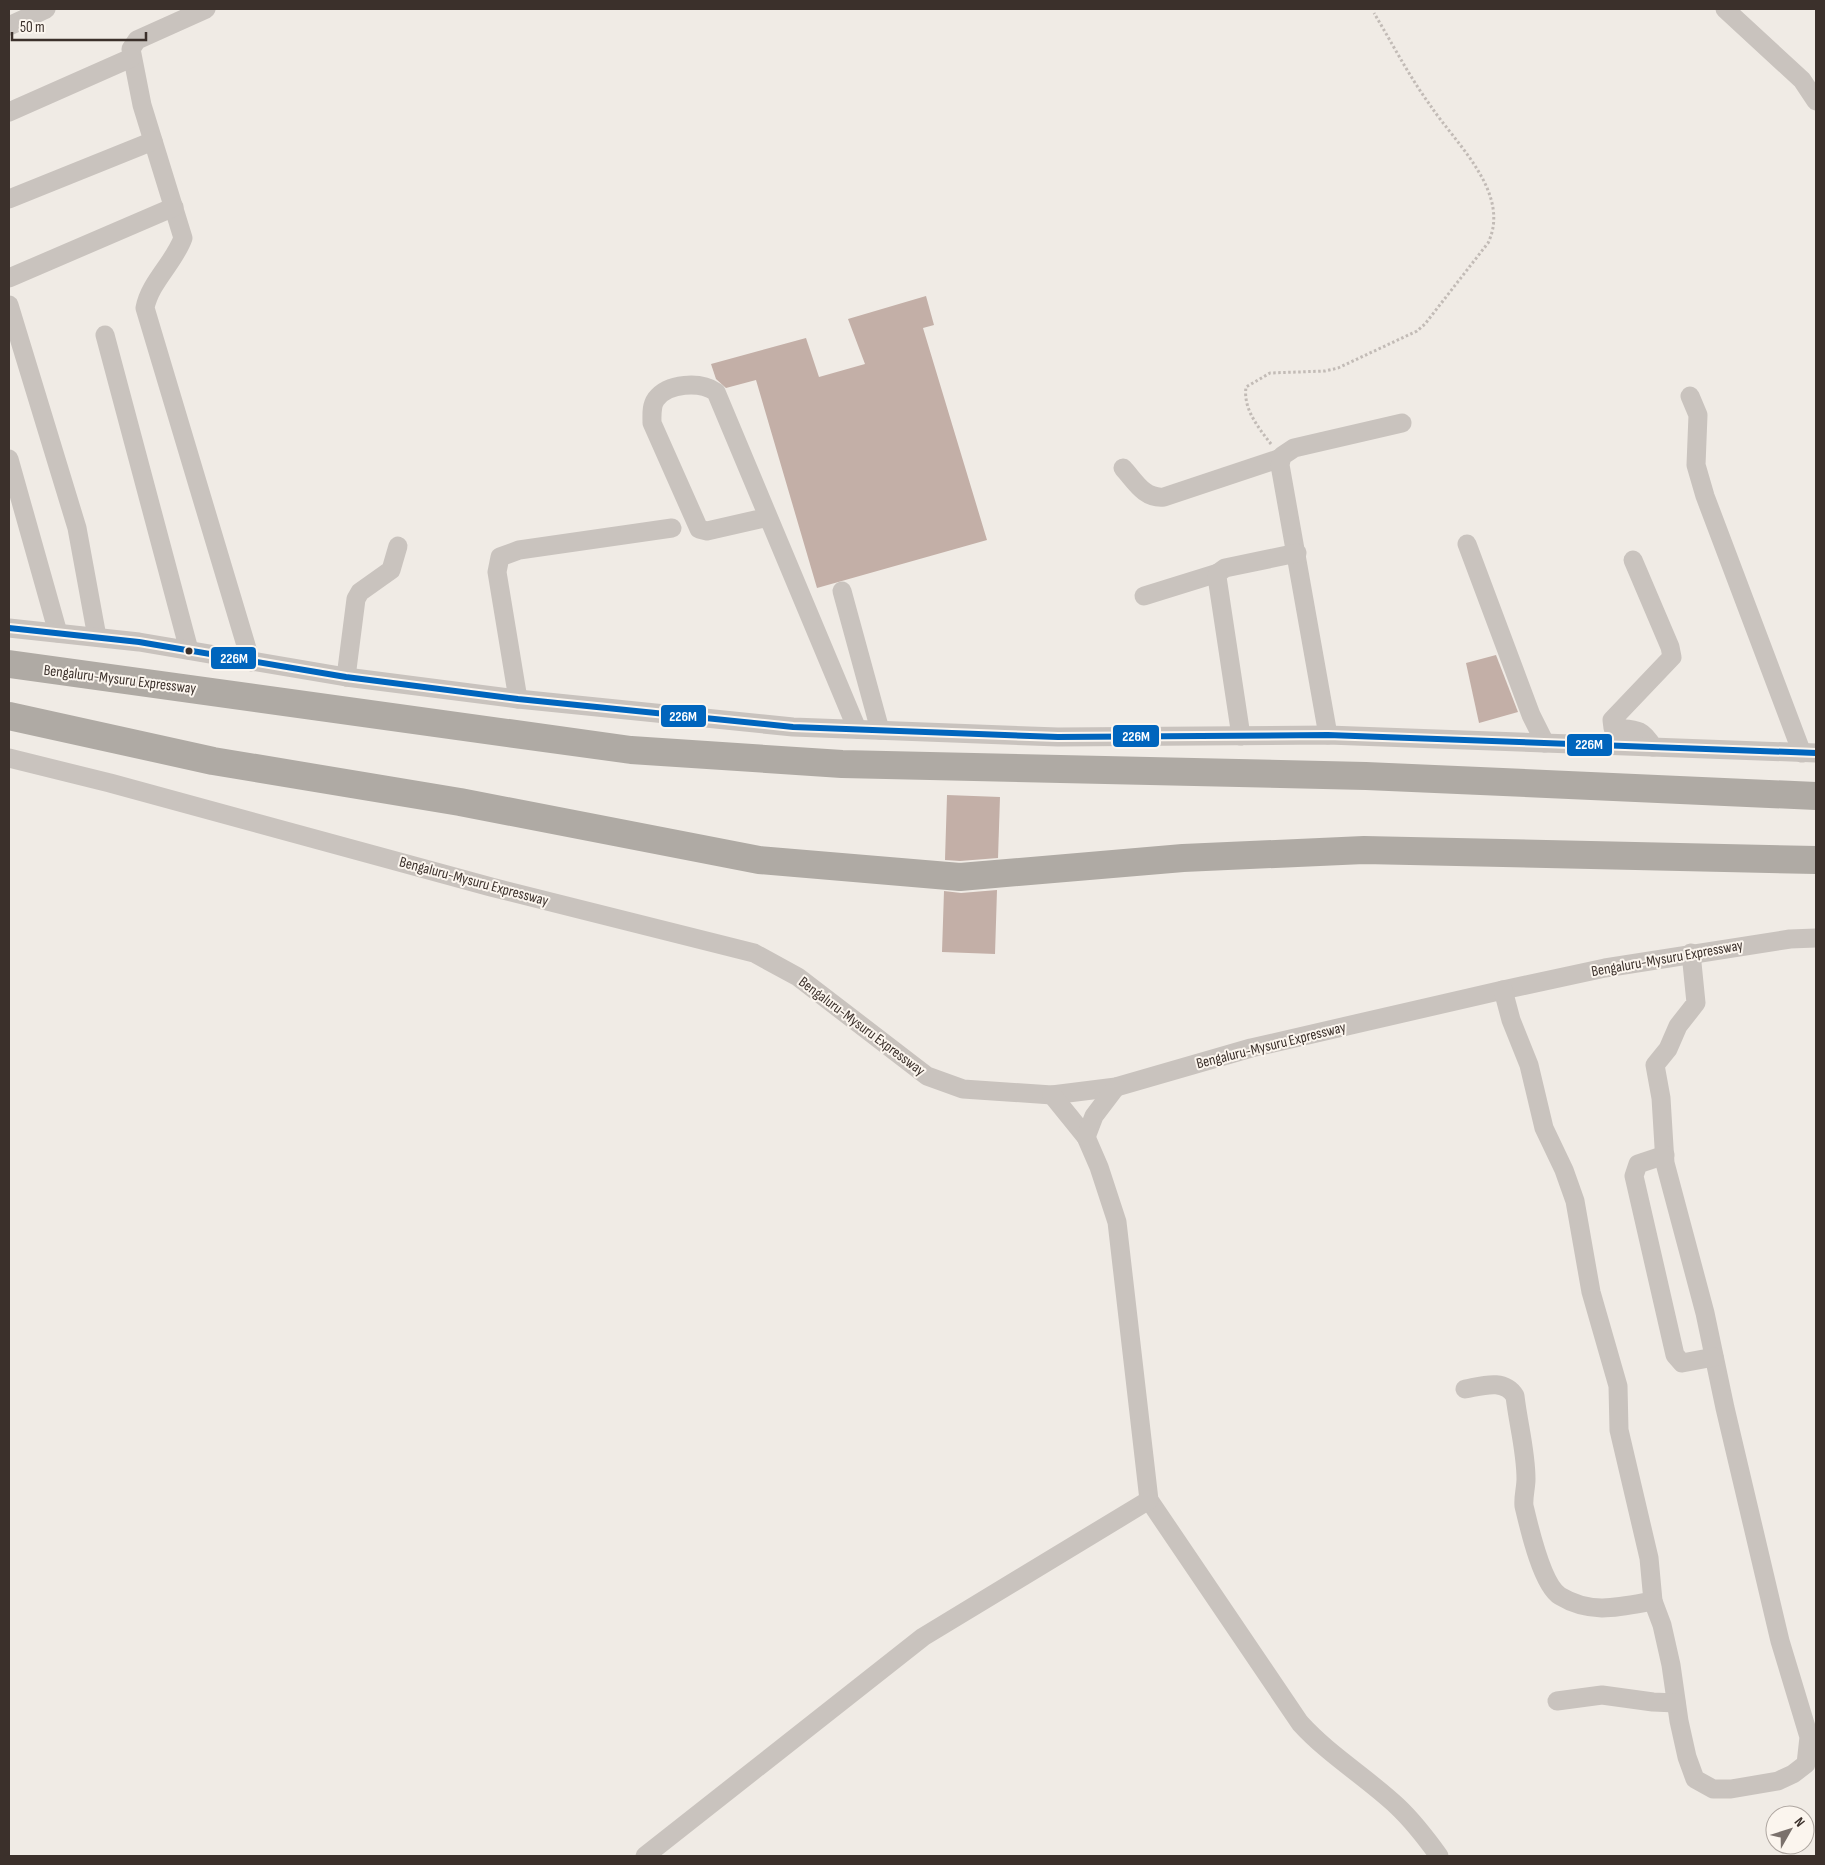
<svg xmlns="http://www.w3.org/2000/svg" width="1825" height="1865" font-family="'Sofia Sans Condensed',sans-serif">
<rect width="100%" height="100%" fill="#f0ebe5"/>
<g fill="#c3afa7">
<polygon points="926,296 934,325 923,328 987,540 817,588 756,380 726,388 716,379 711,364 806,338 819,377 865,364 848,319"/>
<polygon points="1496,655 1518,712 1479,723 1466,663"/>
<polygon points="947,795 1000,797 998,858 960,861 945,860"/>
<polygon points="997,890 995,954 942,952 944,891 961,893"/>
</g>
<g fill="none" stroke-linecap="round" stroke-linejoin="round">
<path stroke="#c2bbb6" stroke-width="3" stroke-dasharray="2.5 2.5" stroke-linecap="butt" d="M1271 444C1258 427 1243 409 1246 387L1270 373 1325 371 1338 368 1417 331 1425 324 1488 243C1512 193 1455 143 1430 105 1409 76 1392 43 1374 13"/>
<g stroke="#c9c3be" stroke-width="19">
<path d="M206 9 137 40 131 49 142 105 183 238C174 263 150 282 145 308L251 662"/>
<polyline points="1725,9 1802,80 1816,101"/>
<polyline points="9,26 46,9"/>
<polyline points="9,112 131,58"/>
<polyline points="9,199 153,141"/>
<polyline points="9,278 174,207"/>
<polyline points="9,305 77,528 97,637"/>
<polyline points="105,335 189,650"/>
<polyline points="1690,396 1698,415 1696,465 1705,496 1802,753"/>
<polyline points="9,459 58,633"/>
<path d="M1123 468C1135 481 1144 499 1164 497L1281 458"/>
<path d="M768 517 707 531 699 529 652 423C652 415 651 406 656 399 668 383 700 381 716 392L857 729"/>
<polyline points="1467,544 1531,715 1545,743"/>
<path d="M1633 560 1670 647 1672 657 1612 720 1613 728C1635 730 1641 727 1653 747"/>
<polyline points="842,591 880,730"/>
<polyline points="1144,596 1218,573"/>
<polyline points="9,628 139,642 346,677 518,699 793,727 1058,737 1328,735 1816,753"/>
<polyline points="346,677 356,599 360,592 391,570 398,546"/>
<polyline points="518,699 497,572 500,557 519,550 672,528"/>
<polyline points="1328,735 1280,465 1282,456 1294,448 1402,423"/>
<polyline points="1241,736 1217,577 1218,573 1225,568 1297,553"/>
<polyline points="9,758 110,783 491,887 754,953 798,977 927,1076 963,1089 1052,1095 1116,1087 1251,1048 1503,990 1605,968 1790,939 1816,938"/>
<polyline points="1503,990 1511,1020 1529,1065 1544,1128 1564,1170 1575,1201 1591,1292 1618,1386 1619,1430 1649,1558 1653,1601 1662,1625 1671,1665 1679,1721 1687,1757 1695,1779 1713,1789 1731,1789 1778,1781 1793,1774 1806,1764 1809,1737 1780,1641 1725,1408 1705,1313 1665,1163 1661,1098 1655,1065 1668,1049 1678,1026 1696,1003 1691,953"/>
<path d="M1052 1095 1086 1137 1099 1167 1117 1222 1149 1500 1300 1723C1329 1755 1366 1777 1397 1806 1413 1821 1426 1838 1439 1856"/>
<polyline points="1086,1137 1094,1116 1116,1087"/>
<polyline points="1665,1155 1638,1164 1634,1176 1675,1355 1682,1363 1714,1357"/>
<path d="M1465 1389C1482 1386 1504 1378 1515 1396 1518 1423 1526 1451 1526 1479 1526 1488 1523 1497 1524 1506 1529 1527 1542 1585 1560 1596 1591 1615 1620 1607 1653 1601"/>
<polyline points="1557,1701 1602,1695 1653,1702 1676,1703"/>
<polyline points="645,1856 923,1637 1149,1500"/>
</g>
<g stroke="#afaaa4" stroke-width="28">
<polyline points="9,664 631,750 842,764 1366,776 1816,796"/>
<polyline points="9,716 213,761 460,802 759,860 960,877 1183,858 1364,850 1816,860"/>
</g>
<defs>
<polyline id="bus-1" points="9,628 139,642 346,677 518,699 793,727 1058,737 1328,735 1816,753"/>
</defs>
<use href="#bus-1" stroke="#fbf5ee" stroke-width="10"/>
<use href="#bus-1" stroke="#0065bd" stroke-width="6"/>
</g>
<circle fill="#3b302b" stroke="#fbf5ee" stroke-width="2" cx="189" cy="651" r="4.5"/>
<g text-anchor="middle" stroke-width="4" stroke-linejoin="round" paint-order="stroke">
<g font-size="15" fill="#3b302b" stroke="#fbf5ee">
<text transform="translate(120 679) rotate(7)" y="5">Bengaluru-Mysuru Expressway</text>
<text transform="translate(474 881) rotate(15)" y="5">Bengaluru-Mysuru Expressway</text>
<text transform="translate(1667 958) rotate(-10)" y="5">Bengaluru-Mysuru Expressway</text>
<text transform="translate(862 1026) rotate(37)" y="5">Bengaluru-Mysuru Expressway</text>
<text transform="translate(1271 1045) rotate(-14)" y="5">Bengaluru-Mysuru Expressway</text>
</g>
</g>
<g stroke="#fbf5ee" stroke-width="2">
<rect x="210" y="646" width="47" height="24" rx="5" fill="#0065bd"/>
<rect x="660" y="704" width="47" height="24" rx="5" fill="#0065bd"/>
<rect x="1112" y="724" width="48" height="24" rx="5" fill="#0065bd"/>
<rect x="1566" y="733" width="47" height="24" rx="5" fill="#0065bd"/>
</g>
<g font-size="14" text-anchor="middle" font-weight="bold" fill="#fff">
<text x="234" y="663">226M</text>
<text x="683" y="721">226M</text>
<text x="1136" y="741">226M</text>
<text x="1589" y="749">226M</text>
</g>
<rect width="1825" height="1865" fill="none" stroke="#3b302b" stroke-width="20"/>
<g transform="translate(1790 1830) rotate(51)"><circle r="24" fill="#fbf5ee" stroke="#aea6a0"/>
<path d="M0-4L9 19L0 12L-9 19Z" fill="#7a716c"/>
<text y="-8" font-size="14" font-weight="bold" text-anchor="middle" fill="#3b302b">N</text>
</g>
<path d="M12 32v8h134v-8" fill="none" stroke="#3b302b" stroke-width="2.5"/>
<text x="20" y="32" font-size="15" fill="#3b302b" stroke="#fbf5ee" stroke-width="4" paint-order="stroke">50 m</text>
</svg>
